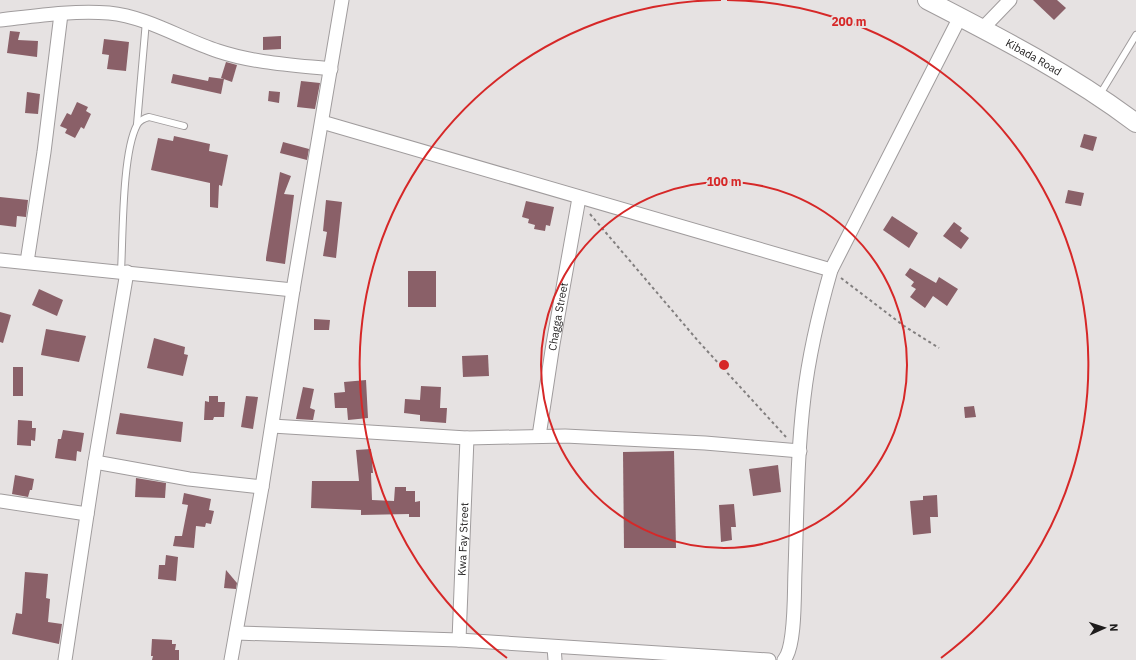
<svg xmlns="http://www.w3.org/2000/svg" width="1136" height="660" font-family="'IBM Plex Sans',sans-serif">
<rect width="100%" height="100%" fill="#e6e2e2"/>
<g fill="#8a6068">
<polygon points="1033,0 1057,0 1066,8 1054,20"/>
<polygon points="10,31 20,32 18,40 38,41 37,57 7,53"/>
<polygon points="281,36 281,49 263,50 263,37"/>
<polygon points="104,39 129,42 126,71 107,69 109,55 102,54"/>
<polygon points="226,62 237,65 232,82 221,78"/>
<polygon points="173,74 208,81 209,77 224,79 221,94 171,83"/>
<polygon points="301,81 320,83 315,109 297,107"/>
<polygon points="269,91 280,92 279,103 268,101"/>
<polygon points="27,92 40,94 38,114 25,113"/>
<polygon points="77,102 88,107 86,111 91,114 84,129 81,127 75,138 65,133 67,129 60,126 67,113 71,115"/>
<polygon points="1084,134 1097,137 1093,151 1080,147"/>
<polygon points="174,136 210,144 209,151 228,155 222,186 219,185 218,208 210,207 210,183 151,170 158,138 173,141"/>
<polygon points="283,142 309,149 307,160 280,153"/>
<polygon points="280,172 291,176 284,194 294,195 285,264 266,261 266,258"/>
<polygon points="1068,190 1084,193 1081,206 1065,203"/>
<polygon points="0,197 28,200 26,217 17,216 16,227 0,225"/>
<polygon points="326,200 342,202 336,258 323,256 327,232 323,231"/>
<polygon points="526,201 554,207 550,226 546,225 545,231 534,229 535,225 528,223 529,219 522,217"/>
<polygon points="892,216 918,233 909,248 883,230"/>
<polygon points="954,222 962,228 960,231 969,238 961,249 943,236"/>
<polygon points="910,268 936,283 939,277 958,289 947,306 933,296 925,308 910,297 916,289 911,286 914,282 905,275"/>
<rect x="408" y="271" width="28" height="36"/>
<polygon points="39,289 63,300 57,316 32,305"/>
<polygon points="0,312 11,315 3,343 0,342"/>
<polygon points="314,319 330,320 329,330 314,330"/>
<polygon points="46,329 86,336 79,362 41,355"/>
<polygon points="154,338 185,347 184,354 188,355 183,376 147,368"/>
<polygon points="488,355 489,376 463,377 462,356"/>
<rect x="13" y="367" width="10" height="29"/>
<polygon points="366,380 368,418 348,420 347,408 335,408 334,393 345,392 344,382"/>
<polygon points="421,386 441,387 440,408 447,408 446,423 420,421 420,415 404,413 405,399 420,400"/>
<polygon points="303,387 314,389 310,408 315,410 313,420 296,419"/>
<polygon points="209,396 218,396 218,402 225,402 224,417 214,417 213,420 204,420 205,401 209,402"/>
<polygon points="246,396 258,397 253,429 241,427"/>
<polygon points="974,406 976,417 965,418 964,407"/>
<polygon points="120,413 183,422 181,442 116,434"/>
<polygon points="18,420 32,421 32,428 36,428 35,441 31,440 31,446 17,445"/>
<polygon points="63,430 84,433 81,452 77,451 76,461 55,458 58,439 61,439"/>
<polygon points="371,449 373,473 371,473 372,500 394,501 395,487 406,487 406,491 415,491 415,502 420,501 420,517 409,517 409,514 361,515 361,510 311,508 312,481 359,481 356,450"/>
<polygon points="674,451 676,548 624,548 623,452"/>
<polygon points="778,465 781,492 753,496 749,469"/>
<polygon points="15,475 34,479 32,490 30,490 28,497 12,494"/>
<polygon points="136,478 166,483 165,498 135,497"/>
<polygon points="184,493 211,499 209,510 214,511 211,524 206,523 205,527 196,526 194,548 173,546 175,536 182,536 188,505 182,504"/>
<polygon points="937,495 938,517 930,517 931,533 913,535 910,501 923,500 923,496"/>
<polygon points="734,504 736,527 731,527 732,540 721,542 719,505"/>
<polygon points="166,555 178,557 176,581 158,579 159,565 165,565"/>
<polygon points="226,570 237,583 236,589 224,588"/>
<polygon points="25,572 48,574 46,598 50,599 48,622 62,624 59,644 12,634 16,613 22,614"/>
<polygon points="152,639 172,640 172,644 176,644 175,650 179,650 179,660 152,660 153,656 151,656"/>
</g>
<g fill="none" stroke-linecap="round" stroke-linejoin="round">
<defs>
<g id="lane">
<polyline points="1099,96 1136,35"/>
<polyline points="137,124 146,21"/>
<path d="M121 271C123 237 122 153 137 125 139 121 145 118 149 117L184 126"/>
</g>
<g id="street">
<path d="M0 20C35 16 73 10 109 13 148 17 181 39 218 51 254 63 293 65 331 69"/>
<polyline points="983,28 1010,0"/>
<polyline points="322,122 831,270"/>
<polyline points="0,260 293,290"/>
<polyline points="27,262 44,152 61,14"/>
<polyline points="272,426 467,438 565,436 705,443 800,451"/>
<path id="s1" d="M539 436 553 344 579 198"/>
<polyline points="95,462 189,479 262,487"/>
<polyline points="0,501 87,514"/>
<polyline points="236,633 459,640 769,660"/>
<path id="s2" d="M459 640 467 438"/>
<polyline points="554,647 555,660"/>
<polyline points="65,660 95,462 127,272"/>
<polyline points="231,660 262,487 293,290 342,0"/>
<path d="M784 660C796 647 794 590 795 571 797 513 797 455 804 397 809 354 819 312 831 270L960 17"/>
</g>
<g id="secondary">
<path id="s3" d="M927 0C999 37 1071 74 1136 123"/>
</g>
</defs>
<use href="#lane" stroke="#a09c9d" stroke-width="8"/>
<use href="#street" stroke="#a09c9d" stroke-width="15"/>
<use href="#secondary" stroke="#a09c9d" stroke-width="20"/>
<g stroke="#827f7f" stroke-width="2" stroke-dasharray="3 3" stroke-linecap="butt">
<polyline points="590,214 699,342 786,437"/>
<polyline points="841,278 904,326 939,348"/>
</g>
<use href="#lane" stroke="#fff" stroke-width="6"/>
<use href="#street" stroke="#fff" stroke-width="13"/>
<use href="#secondary" stroke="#fff" stroke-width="18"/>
</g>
<g fill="none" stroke="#d62828" stroke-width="2">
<circle cx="724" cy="365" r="183"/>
<path d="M507 658A365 365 0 0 1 721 0M727 0A365 365 0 0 1 941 658"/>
</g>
<g text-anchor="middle" stroke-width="4" stroke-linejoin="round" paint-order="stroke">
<g font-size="11" fill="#1e1c1c" stroke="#e6e2e2">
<text dy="4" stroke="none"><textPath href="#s3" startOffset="121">Kibada Road</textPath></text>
<text dy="4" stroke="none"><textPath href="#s1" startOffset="121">Chagga Street</textPath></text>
<text dy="4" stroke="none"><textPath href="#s2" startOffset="101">Kwa Fay Street</textPath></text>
</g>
</g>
<circle cx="724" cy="365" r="6" fill="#d62828" stroke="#e6e2e2" stroke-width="2"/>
<g font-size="12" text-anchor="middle" font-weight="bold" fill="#d62828" stroke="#e6e2e2" stroke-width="4" stroke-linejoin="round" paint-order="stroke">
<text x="849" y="26">200 m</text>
<text x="724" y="186">100 m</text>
</g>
<g transform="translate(1104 628) rotate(87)" stroke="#e6e2e2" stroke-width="3" paint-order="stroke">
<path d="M0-3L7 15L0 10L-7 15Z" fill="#1e1c1c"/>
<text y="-6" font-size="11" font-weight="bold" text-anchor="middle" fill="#1e1c1c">N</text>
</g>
</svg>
